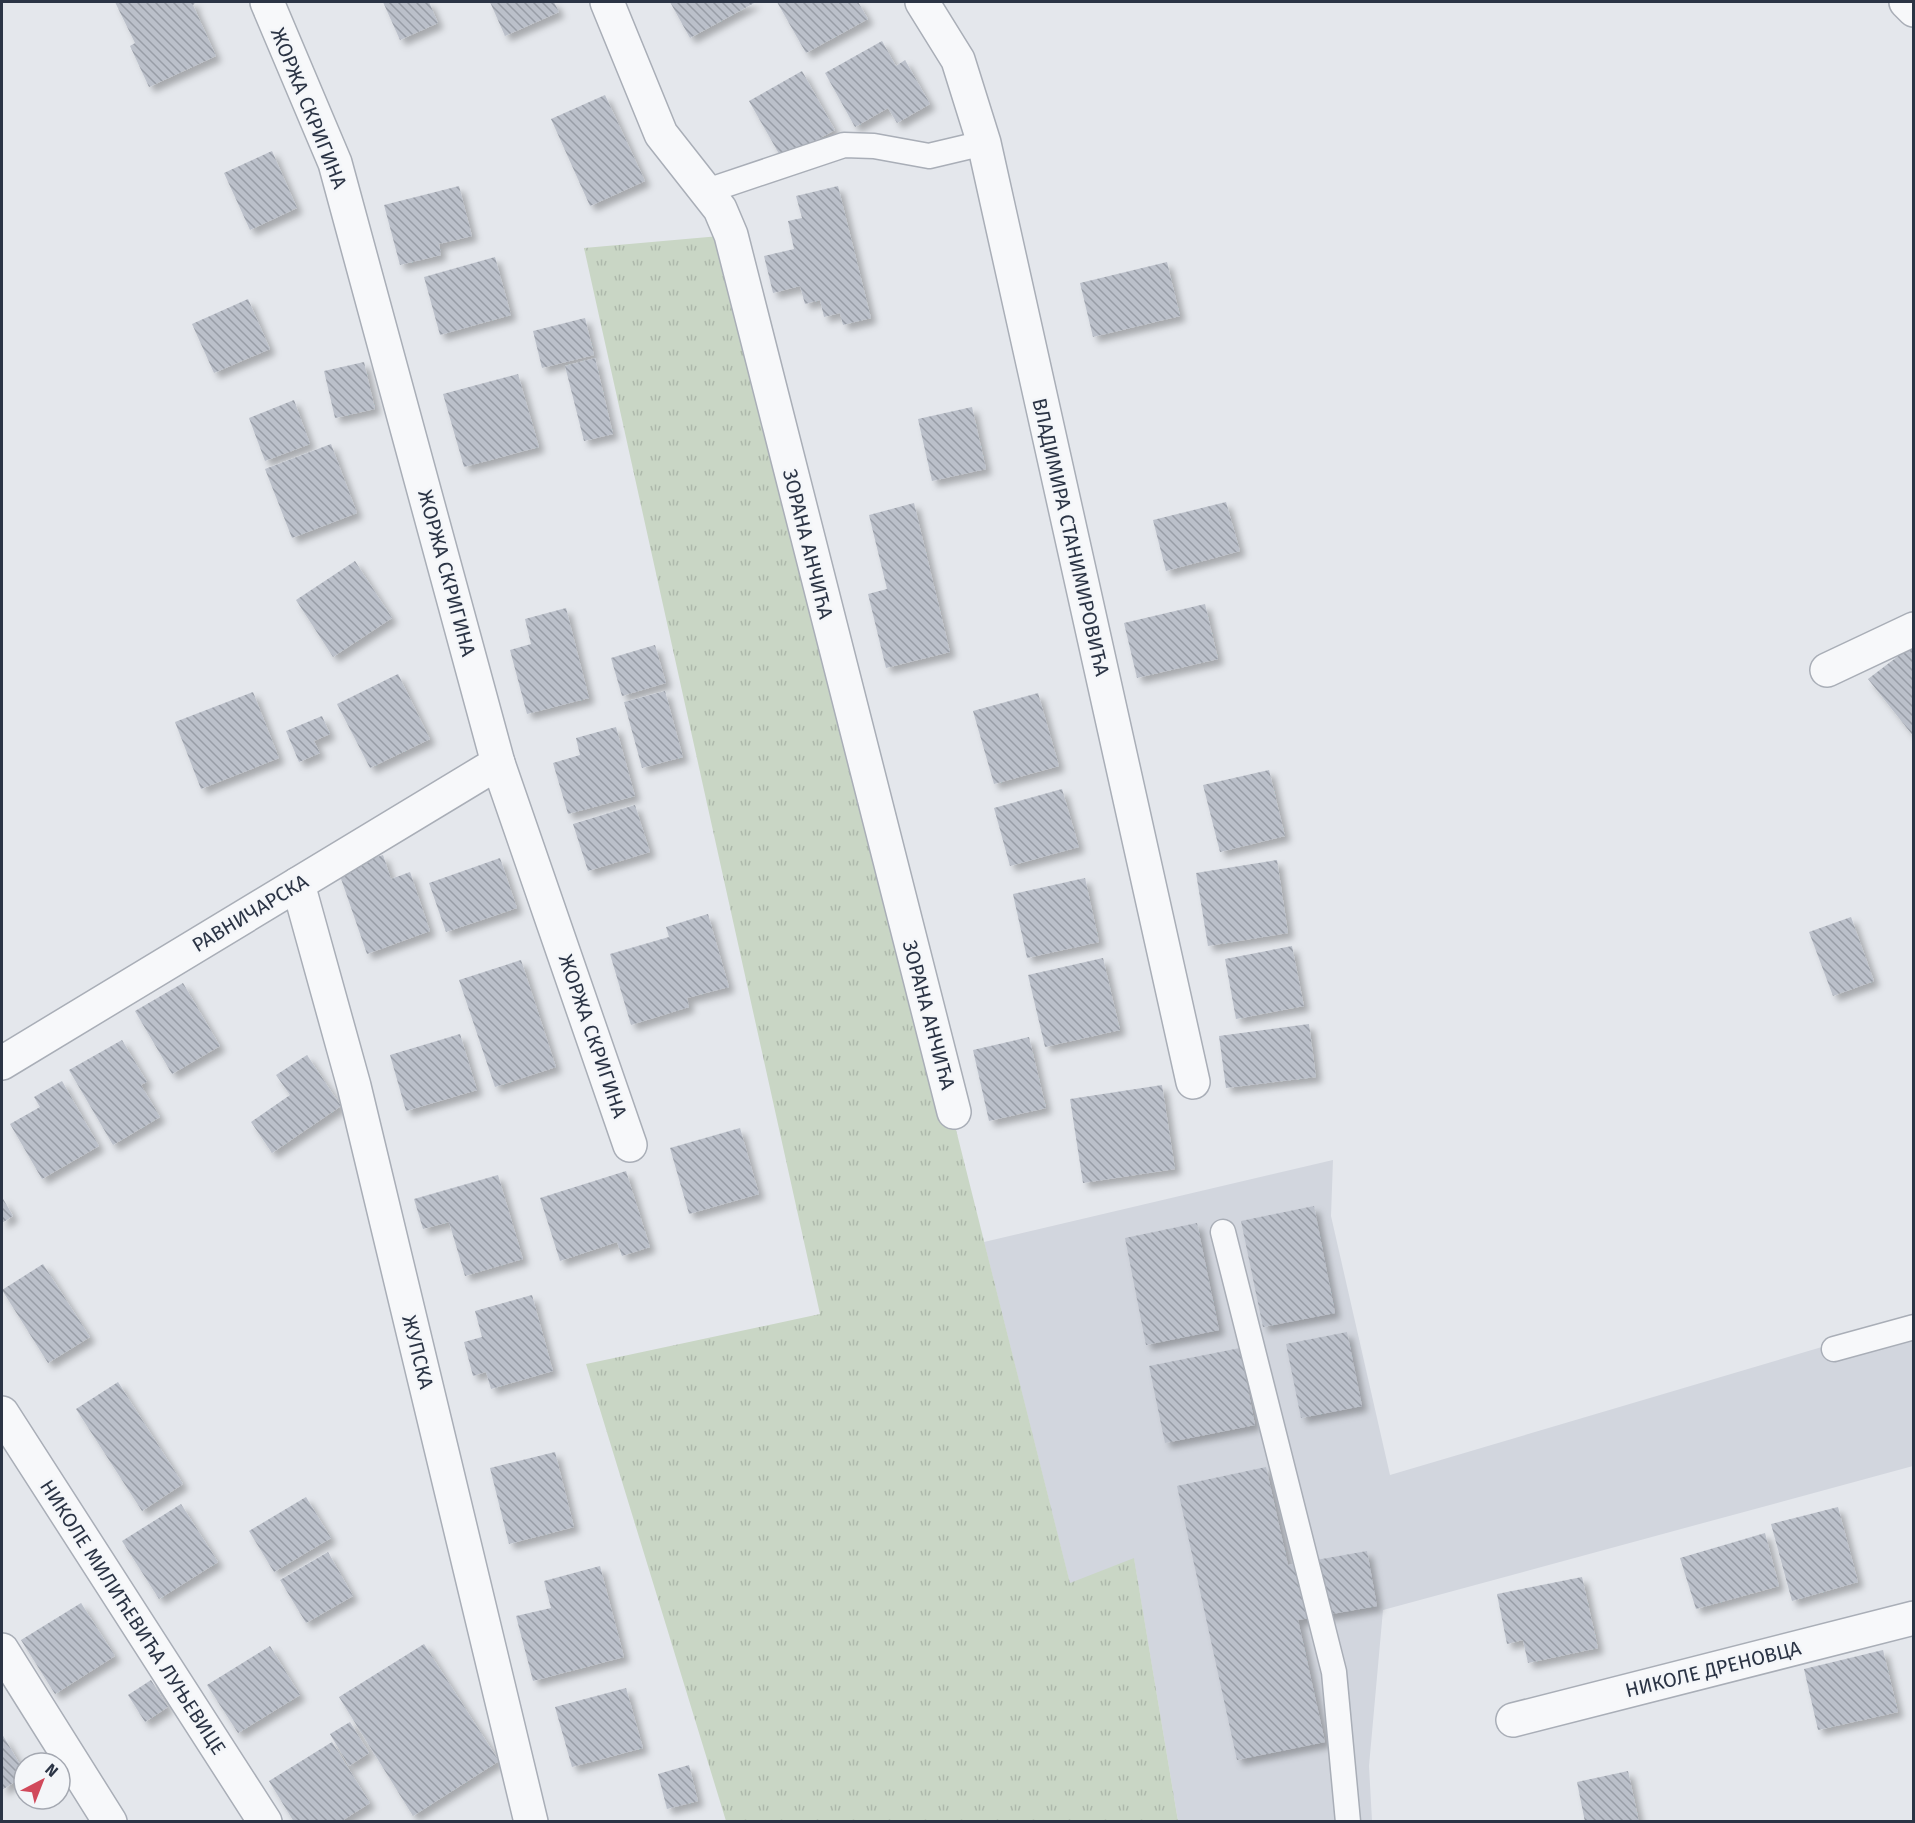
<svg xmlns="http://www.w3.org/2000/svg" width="1915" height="1823" font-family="'Fira Sans',sans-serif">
<defs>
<pattern id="grass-tufts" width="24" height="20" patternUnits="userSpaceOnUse" patternTransform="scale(1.5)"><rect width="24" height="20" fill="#c9d6c5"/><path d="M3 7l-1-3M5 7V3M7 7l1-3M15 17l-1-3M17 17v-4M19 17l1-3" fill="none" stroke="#adb8ab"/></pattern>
<pattern id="building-back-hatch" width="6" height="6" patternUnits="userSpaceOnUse" patternTransform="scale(1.5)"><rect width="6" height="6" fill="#bbc0ca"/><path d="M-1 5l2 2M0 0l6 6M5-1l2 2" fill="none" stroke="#989da6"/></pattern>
<filter id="shadow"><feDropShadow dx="5.5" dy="5.5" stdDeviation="3" flood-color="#0004"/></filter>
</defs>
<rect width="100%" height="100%" fill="#e4e7ec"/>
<polygon fill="#d2d6de" points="1333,1160 1331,1216 1390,1475 1913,1320 1913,1466 1383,1610 1369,1766 1372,1821 1178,1821 1134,1559 1070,1584 984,1242"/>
<polygon fill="url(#grass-tufts)" points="731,235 1070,1583 1134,1558 1178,1821 726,1821 586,1364 820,1314 584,248"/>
<g fill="url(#building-back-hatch)" filter="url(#shadow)">
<polygon points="115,2 196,2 193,5 216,56 149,87 130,46 135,43"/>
<polygon points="383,2 429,2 438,23 400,40"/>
<polygon points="490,2 554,2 559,12 505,36"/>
<polygon points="670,2 756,2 690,38"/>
<polygon points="777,2 858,2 868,19 806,53"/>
<polygon points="882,41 896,66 905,60 930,104 897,123 888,108 855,127 825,73"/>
<polygon points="802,71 835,130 782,159 749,101"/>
<polygon points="605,95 645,181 590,206 551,119"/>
<polygon points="272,151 297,208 250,230 224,173"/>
<polygon points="459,186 472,236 439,244 441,255 400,265 384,205"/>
<polygon points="838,186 871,318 843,325 840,313 824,317 820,300 805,304 800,286 773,293 764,256 794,249 788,221 802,218 796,196"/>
<polygon points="495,257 511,315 440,335 424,277"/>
<polygon points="1167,262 1180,316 1093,337 1080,283"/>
<polygon points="248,299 270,349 214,373 192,324"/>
<polygon points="585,318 594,355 542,368 533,331"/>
<polygon points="595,358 613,434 584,441 565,366"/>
<polygon points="364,362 375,409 335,418 324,371"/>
<polygon points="518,374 539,447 464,467 443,394"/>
<polygon points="294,400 310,444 265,461 249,418"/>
<polygon points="972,407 986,469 932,481 918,419"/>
<polygon points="331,444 357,513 292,538 265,469"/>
<polygon points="1226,502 1240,551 1166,571 1153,520"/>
<polygon points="914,503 950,652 886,668 868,594 887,589 869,515"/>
<polygon points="355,561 392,618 333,657 296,600"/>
<polygon points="1205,604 1218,659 1137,678 1124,623"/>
<polygon points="566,608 589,698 527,714 510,650 531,644 525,619"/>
<polygon points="1914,644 1914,737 1868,679"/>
<polygon points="655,645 666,683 622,696 611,658"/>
<polygon points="398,674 430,739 370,768 337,704"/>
<polygon points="665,691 683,757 642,768 624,702"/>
<polygon points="253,692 279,758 201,789 175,722"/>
<polygon points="1038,693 1059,766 994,784 973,711"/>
<polygon points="322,716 330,734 314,741 320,753 299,762 286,731"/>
<polygon points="616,727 635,796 568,814 553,763 580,755 576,738"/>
<polygon points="1269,770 1285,836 1220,852 1203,785"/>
<polygon points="1062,789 1079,847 1010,866 994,808"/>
<polygon points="635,805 650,852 588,871 573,824"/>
<polygon points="383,855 391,879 410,872 430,931 367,954 338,870"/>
<polygon points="500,858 517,908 446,932 429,883"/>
<polygon points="1277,860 1288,933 1208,946 1196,873"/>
<polygon points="1085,878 1099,942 1027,958 1013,894"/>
<polygon points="708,914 729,987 687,998 689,1007 631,1025 610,954 669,937 666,927"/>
<polygon points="1851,917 1874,981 1833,996 1809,932"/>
<polygon points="1292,946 1304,1006 1236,1019 1225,959"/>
<polygon points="1103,958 1120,1030 1045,1047 1028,975"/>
<polygon points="521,960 556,1067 495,1087 459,980"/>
<polygon points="183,983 220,1046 172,1074 135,1011"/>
<polygon points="1309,1024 1316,1077 1226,1088 1219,1036"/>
<polygon points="460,1034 477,1090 406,1111 390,1055"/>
<polygon points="1029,1037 1046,1108 989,1121 973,1050"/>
<polygon points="122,1040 147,1082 141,1085 160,1117 113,1145 69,1070"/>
<polygon points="307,1055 341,1106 272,1153 251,1122 290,1095 276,1075"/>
<polygon points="62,1081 99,1146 42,1179 10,1124 40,1107 34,1097"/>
<polygon points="1162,1085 1175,1169 1083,1183 1070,1099"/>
<polygon points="740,1128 759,1194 689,1214 670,1148"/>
<polygon points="626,1171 650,1247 622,1256 617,1242 560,1261 540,1198"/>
<polygon points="498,1175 523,1259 465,1276 449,1222 423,1229 414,1199"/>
<polygon points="2,1197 13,1216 2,1223"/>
<polygon points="1314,1206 1335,1313 1263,1327 1241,1221"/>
<polygon points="1197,1223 1219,1330 1146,1345 1125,1238"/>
<polygon points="43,1264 90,1337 48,1363 2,1290"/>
<polygon points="532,1295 553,1371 491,1389 486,1372 473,1376 464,1342 482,1337 475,1311"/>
<polygon points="1347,1332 1362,1406 1301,1418 1286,1344"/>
<polygon points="1240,1348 1255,1425 1165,1443 1149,1366"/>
<polygon points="118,1382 183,1484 142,1511 76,1409"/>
<polygon points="555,1452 574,1527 509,1544 490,1468"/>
<polygon points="1266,1467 1288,1565 1367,1551 1377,1606 1298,1620 1325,1742 1237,1760 1177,1486"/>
<polygon points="306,1497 331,1538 274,1572 249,1531"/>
<polygon points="181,1504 218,1562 159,1599 122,1541"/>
<polygon points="1838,1507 1858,1582 1792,1601 1771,1524"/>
<polygon points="1765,1533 1779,1586 1696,1609 1680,1558"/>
<polygon points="328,1552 353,1596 306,1623 280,1580"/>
<polygon points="600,1566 624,1657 533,1681 516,1616 551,1608 544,1581"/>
<polygon points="1582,1577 1598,1648 1528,1663 1523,1640 1507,1644 1497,1594"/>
<polygon points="81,1603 115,1656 55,1694 21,1640"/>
<polygon points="424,1644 499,1761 413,1816 339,1697"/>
<polygon points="270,1646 300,1695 238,1733 207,1685"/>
<polygon points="1883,1650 1898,1712 1818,1730 1804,1669"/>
<polygon points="151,1680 168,1707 145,1722 128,1695"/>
<polygon points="626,1688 643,1748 572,1767 555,1707"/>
<polygon points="350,1722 369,1753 349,1766 330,1734"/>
<polygon points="2,1734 24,1771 24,1776 2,1790"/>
<polygon points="332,1742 370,1803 340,1822 294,1822 269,1781"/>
<polygon points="689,1765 698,1801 667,1809 658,1774"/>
<polygon points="1628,1771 1639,1822 1585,1822 1577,1782"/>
</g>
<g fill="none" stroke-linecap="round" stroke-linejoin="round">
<defs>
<g id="lane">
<polyline points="707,191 844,145 874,146 929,156 984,143"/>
<polyline points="1223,1232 1334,1672 1348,1822"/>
<polyline points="1834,1349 1914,1327"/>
</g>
<g id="street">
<polyline points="267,2 335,163 498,763 630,1145"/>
<polyline points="607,2 661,134 720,209 731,235 954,1112"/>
<polyline points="922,2 958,60 984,143 1193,1082"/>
<polyline points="1906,2 1914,10"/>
<polyline points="1827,670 1914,629"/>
<polyline points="298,884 354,1086 531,1822"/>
<polyline points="2,1063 498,763"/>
<polyline points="2,1413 265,1822"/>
<polyline points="2,1650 110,1822"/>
<polyline points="1513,1720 1914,1618"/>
</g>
</defs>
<use href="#lane" stroke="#a9aeb7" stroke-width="27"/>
<use href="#street" stroke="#a9aeb7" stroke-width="36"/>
<use href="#lane" stroke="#f7f8fa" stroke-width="24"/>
<use href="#street" stroke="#f7f8fa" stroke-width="33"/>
</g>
<g text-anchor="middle" stroke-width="5" stroke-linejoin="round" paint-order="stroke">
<g font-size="20" fill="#2b3445" stroke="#f4f6f9">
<text transform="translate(309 108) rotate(68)" y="7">ЖОРЖА СКРИГИНА</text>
<text transform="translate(1071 537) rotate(77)" y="7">ВЛАДИМИРА СТАНИМИРОВИЋА</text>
<text transform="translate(808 544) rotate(76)" y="7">ЗОРАНА АНЧИЋА</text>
<text transform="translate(447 573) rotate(75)" y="7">ЖОРЖА СКРИГИНА</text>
<text transform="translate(250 913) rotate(-31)" y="7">РАВНИЧАРСКА</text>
<text transform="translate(929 1015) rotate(75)" y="7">ЗОРАНА АНЧИЋА</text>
<text transform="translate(593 1036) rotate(71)" y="7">ЖОРЖА СКРИГИНА</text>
<text transform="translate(418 1352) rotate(76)" y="7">ЖУПСКА</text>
<text transform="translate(133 1617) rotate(57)" y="7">НИКОЛЕ МИЛИЋЕВИЋА ЛУЊЕВИЦЕ</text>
<text transform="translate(1713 1669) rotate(-14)" y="7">НИКОЛЕ ДРЕНОВЦА</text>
</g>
</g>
<rect width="1915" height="1823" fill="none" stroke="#2b3445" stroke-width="6"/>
<g transform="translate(42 1781) rotate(42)"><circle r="28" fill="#f4f6f9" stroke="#a4a8b1" stroke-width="1.5"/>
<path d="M0-4.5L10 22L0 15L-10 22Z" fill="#d1495b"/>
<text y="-9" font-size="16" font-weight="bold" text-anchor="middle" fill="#2b3445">N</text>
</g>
</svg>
